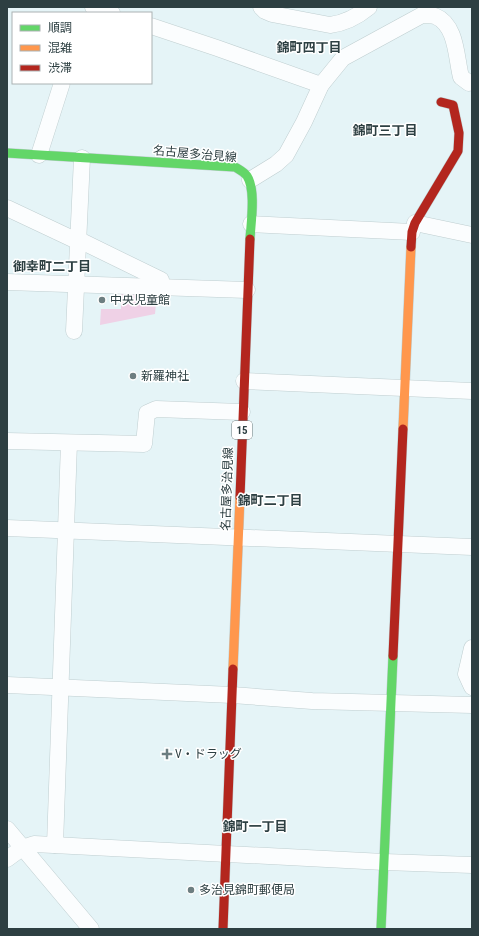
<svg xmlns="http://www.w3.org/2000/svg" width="479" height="936" font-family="'Roboto Condensed','Noto Sans JP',sans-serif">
<rect width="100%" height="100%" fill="#e5f4f7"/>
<polygon fill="#efd1e6" points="121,292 157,293 155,314 100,325 101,309 121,309"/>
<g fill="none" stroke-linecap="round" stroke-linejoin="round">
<defs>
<g id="street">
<polyline points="93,7 112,13"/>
<path d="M261 7 265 11 272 14 330 25C345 23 357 17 369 7"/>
<polyline points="151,26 217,48 321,85"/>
<polyline points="39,155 62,83"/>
<path d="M250 180 276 164 286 155 304 122 321 85 343 58 422 15C426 15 431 15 435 16 457 25 456 58 461 77L469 83 472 82"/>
<polyline points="7,208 77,241"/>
<polyline points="415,223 472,235"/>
<polyline points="251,224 412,232"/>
<polyline points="77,239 161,280"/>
<polyline points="7,282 247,290"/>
<polyline points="74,331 82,158"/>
<polyline points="244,381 472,391"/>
<polyline points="7,441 144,444 147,413 156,409 242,412"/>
<polyline points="7,528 472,547"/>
<polyline points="472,648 466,674 472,687"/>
<polyline points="7,685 232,695 312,701 472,705"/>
<polyline points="7,829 91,929"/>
<polyline points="55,845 69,443"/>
<polyline points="7,859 22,848 34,844 384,862 472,865"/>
</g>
<g id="fast">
<path d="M7 153 235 167C240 170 244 172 247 176 256 190 251 222 250 239"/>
<polyline points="381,929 393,656"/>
</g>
<g id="slow">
<polyline points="403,429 411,247"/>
<polyline points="233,669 240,497"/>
</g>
<g id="jam">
<polyline points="411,247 412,232 415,223 458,151 459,133 453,105 441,102"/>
<polyline points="240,497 250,239"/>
<polyline points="393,656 403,429"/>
<polyline points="223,929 233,669"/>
</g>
</defs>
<use href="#street" stroke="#bfced0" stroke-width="17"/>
<use href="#fast" stroke="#bfced0" stroke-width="10"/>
<use href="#slow" stroke="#bfced0" stroke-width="10"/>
<use href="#jam" stroke="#bfced0" stroke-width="10"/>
<use href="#street" stroke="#fbfdfe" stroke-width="16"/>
<use href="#fast" stroke="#63d668" stroke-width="9"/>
<use href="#slow" stroke="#ff974d" stroke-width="9"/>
<use href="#jam" stroke="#b3261e" stroke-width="9"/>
</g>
<g fill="#6d7e81" stroke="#fff" stroke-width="1.5">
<circle cx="102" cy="300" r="4"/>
<circle cx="133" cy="376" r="4"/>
<path d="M165 748h4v4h4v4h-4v4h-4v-4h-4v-4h4z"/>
<circle cx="191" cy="890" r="4"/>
</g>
<g text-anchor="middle" stroke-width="3" stroke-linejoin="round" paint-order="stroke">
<rect fill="#fff" stroke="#6c797b" stroke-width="1" x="232" y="421" width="20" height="18" rx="3"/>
<g font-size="11" font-weight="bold" fill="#2d3f42">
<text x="242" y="434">15</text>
</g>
<g font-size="12" fill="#2d3f42" stroke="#fff">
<text transform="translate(195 154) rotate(5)" y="4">名古屋多治見線</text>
<text transform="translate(227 489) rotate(-88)" y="4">名古屋多治見線</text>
</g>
<g font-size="12" fill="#2d3f42" stroke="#fff" text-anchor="start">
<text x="110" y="304">中央児童館</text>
<text x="141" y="380">新羅神社</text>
<text x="175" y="758">V・ドラッグ</text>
<text x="199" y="894">多治見錦町郵便局</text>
</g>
<g font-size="13" font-weight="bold" fill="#2d3f42" stroke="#fff">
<text x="309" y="52">錦町四丁目</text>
<text x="385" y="135">錦町三丁目</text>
<text x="52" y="271">御幸町二丁目</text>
<text x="270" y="505">錦町二丁目</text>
<text x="255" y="831">錦町一丁目</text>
</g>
</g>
<rect width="479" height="936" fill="none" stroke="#2d3f42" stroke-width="16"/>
<rect x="12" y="12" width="140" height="72" fill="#ffffff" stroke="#abb2b3"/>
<rect x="20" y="25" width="20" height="6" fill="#63d668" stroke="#abb2b3"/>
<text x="48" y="32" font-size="12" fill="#2d3f42">順調</text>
<rect x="20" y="45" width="20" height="6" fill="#ff974d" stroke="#abb2b3"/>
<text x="48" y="52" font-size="12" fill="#2d3f42">混雑</text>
<rect x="20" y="65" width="20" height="6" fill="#b3261e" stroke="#abb2b3"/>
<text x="48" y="72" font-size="12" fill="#2d3f42">渋滞</text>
</svg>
